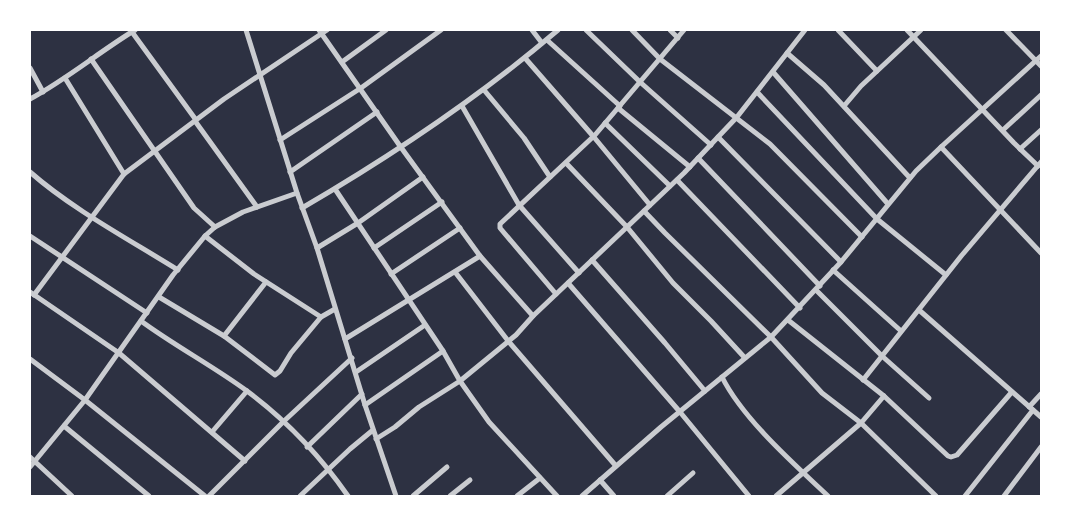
<svg xmlns="http://www.w3.org/2000/svg" width="1071" height="526" font-family="'Open Sans',sans-serif">
<rect width="100%" height="100%" fill="#2d3142"/>
<g fill="none" stroke-linecap="round" stroke-linejoin="round">
<g stroke="#caccd0" stroke-width="5">
<polyline points="246,30 297,193 317,248 365,405 396,496"/>
<polyline points="319,30 400,146 480,256 533,316"/>
<polyline points="532,30 542,43"/>
<polyline points="586,30 640,82 711,145"/>
<polyline points="632,30 660,59 770,144 862,237"/>
<polyline points="670,30 678,38"/>
<polyline points="838,30 877,71"/>
<polyline points="907,30 1014,143 1038,166"/>
<polyline points="1006,30 1041,66"/>
<polyline points="132,32 196,120"/>
<polyline points="547,40 620,106"/>
<polyline points="787,53 824,85 910,178"/>
<polyline points="525,58 593,136 650,205"/>
<polyline points="91,59 194,208 215,227"/>
<polyline points="342,62 386,30"/>
<polyline points="30,68 43,92"/>
<polyline points="773,72 888,204"/>
<polyline points="65,78 124,174"/>
<polyline points="484,90 524,138 550,177"/>
<polyline points="757,92 877,219 946,275"/>
<path d="M30 99C67 79 99 52 135 30"/>
<polyline points="462,106 519,205 579,273"/>
<polyline points="844,106 861,86 921,30"/>
<polyline points="618,108 690,167"/>
<polyline points="195,121 257,207"/>
<polyline points="605,123 670,186"/>
<polyline points="1003,130 1041,95"/>
<polyline points="718,137 841,262"/>
<polyline points="280,140 361,88 441,30"/>
<polyline points="941,147 1041,56"/>
<polyline points="1020,149 1041,130"/>
<polyline points="698,158 820,286"/>
<polyline points="566,163 627,227 673,283 711,321 745,358"/>
<path d="M30 172C72 209 130 240 178 270"/>
<polyline points="290,172 377,112"/>
<polyline points="677,180 800,308"/>
<polyline points="335,189 443,351 460,381 489,422 557,496"/>
<path d="M302 208C393 155 478 98 558 30"/>
<polyline points="644,211 665,233 771,337 822,393 861,423 936,496"/>
<polyline points="30,236 147,313"/>
<polyline points="205,236 254,274 321,317 335,309"/>
<polyline points="317,248 358,223 423,177"/>
<polyline points="374,248 442,202"/>
<polyline points="592,260 665,343 705,391"/>
<polyline points="833,270 901,331"/>
<polyline points="455,272 509,342 616,466"/>
<polyline points="391,274 460,228"/>
<polyline points="568,283 680,412 749,496"/>
<polyline points="816,290 882,356 929,398"/>
<polyline points="30,292 119,353 245,461"/>
<polyline points="556,294 500,228 500,224 595,135 684,30"/>
<polyline points="34,295 124,174 224,99 327,30"/>
<polyline points="159,297 224,336 275,375 280,371 291,353 321,317"/>
<polyline points="919,310 1041,417"/>
<polyline points="788,320 884,396 948,456 951,457 957,455 1011,393"/>
<path d="M141 321C175 346 213 366 247 391 286 420 321 457 348 496"/>
<polyline points="224,336 266,282"/>
<polyline points="345,339 480,256"/>
<polyline points="30,359 85,400 205,496"/>
<polyline points="356,372 425,325"/>
<path d="M722 377C743 419 794 464 828 496"/>
<polyline points="863,380 962,255 1041,162"/>
<polyline points="365,405 443,351"/>
<polyline points="1029,407 1041,394"/>
<polyline points="64,426 149,496"/>
<polyline points="212,432 247,391"/>
<polyline points="376,439 395,427 419,407 460,381 516,335 533,316 684,173 718,137 737,117 805,30"/>
<polyline points="307,447 362,394"/>
<polyline points="30,457 72,496"/>
<polyline points="30,467 85,400 173,275 205,236 215,227 243,212 297,193"/>
<polyline points="600,480 614,496"/>
<polyline points="209,496 283,422 352,358"/>
<polyline points="300,496 350,449 373,430"/>
<polyline points="413,496 447,467"/>
<polyline points="450,496 470,480"/>
<polyline points="517,496 540,478"/>
<polyline points="582,496 661,427 771,337 841,262 916,171 941,147 1041,253"/>
<polyline points="667,496 693,473"/>
<polyline points="776,496 861,423 884,396"/>
<polyline points="965,496 1033,410"/>
<polyline points="1004,496 1041,447"/>
</g>
</g>
<rect width="1071" height="526" fill="none" stroke="#ffffff" stroke-width="62"/>
</svg>
